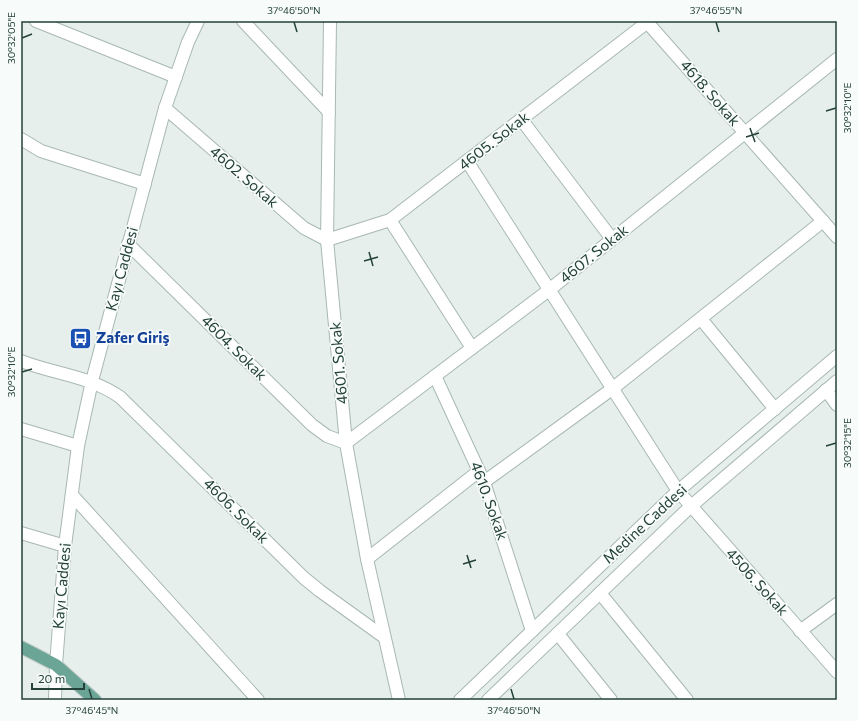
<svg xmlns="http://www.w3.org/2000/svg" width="858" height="721" font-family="Commissioner,sans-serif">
<rect width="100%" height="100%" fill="#e6efeb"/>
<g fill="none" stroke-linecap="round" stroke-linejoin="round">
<defs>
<g id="minor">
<polyline points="36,21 176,77"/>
<polyline points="243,21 329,112"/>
<polyline points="330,21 327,240 346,443 367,559 399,700"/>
<polyline points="646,21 837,237"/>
<polyline points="165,108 304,228 327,240 390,220 649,21"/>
<polyline points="521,119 612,239"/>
<polyline points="21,139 41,151 145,184"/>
<polyline points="467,161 678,491 837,672"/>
<polyline points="390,220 472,348"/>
<polyline points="128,244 312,425 327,436 346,443 549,290 837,59"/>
<polyline points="701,319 775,409"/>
<path d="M21 361C54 374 90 376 120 397L304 578 320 591 384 637"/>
<polyline points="435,376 484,482 532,631"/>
<polyline points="826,390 837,405"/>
<polyline points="21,429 78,446"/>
<polyline points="484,482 612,389 823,221"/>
<polyline points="72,495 258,700"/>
<polyline points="21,533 65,546"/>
<polyline points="367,559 479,471"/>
<polyline points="600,593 687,700"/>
<polyline points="800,631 837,604"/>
<polyline points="558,634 611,700"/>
<polyline points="55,700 56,665 65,546 78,446 92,381 165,108 188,42 198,21"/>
<polyline points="460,700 678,491 837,356"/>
<polyline points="488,700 690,507 837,381"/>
</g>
<polyline id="major" points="21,647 56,665 95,700"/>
</defs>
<use href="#minor" stroke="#a8b8b2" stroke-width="14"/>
<use href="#major" stroke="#c2cac8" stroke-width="14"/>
<use href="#minor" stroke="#fff" stroke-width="12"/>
<use href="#major" stroke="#6aa596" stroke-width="12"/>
</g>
<path fill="none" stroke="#24423a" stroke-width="1.5" d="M294 22 297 32M716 22 719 32M22 38 32 34M826 111 836 108M750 128 755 142M746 137 759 133M369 252 373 266M364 261 378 257M22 372 32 369M826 446 836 443M467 555 471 568M463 564 476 560M89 689 92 699M511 689 514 699"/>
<defs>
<symbol id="bus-square" viewBox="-11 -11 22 22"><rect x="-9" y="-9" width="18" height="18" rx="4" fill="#1a4fb4" stroke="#f7fbf9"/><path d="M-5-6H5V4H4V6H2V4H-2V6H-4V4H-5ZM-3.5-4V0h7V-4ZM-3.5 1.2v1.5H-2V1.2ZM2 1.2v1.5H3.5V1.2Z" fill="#fff"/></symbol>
</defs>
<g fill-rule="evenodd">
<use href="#bus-square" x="68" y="326" width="25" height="25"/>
</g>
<g text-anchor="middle" stroke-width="3.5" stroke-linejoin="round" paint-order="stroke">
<g font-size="15" fill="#24423a" stroke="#f7fbf9">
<text transform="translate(710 93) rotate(49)" y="5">4618. Sokak</text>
<text transform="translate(494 141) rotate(-38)" y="5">4605. Sokak</text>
<text transform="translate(244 177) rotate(41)" y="5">4602. Sokak</text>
<text transform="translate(594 254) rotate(-39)" y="5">4607. Sokak</text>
<text transform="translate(122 269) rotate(-75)" y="5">Kayı Caddesi</text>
<text transform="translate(234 348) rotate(45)" y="5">4604. Sokak</text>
<text transform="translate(339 363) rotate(-95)" y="5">4601. Sokak</text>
<text transform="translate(489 501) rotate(70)" y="5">4610. Sokak</text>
<text transform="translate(236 511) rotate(45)" y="5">4606. Sokak</text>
<text transform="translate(645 524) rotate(-43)" y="5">Medine Caddesi</text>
<text transform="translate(757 582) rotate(48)" y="5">4506. Sokak</text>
<text transform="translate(62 586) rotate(-85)" y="5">Kayı Caddesi</text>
</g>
<g font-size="15" font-weight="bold" fill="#164399" stroke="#f7fbf9" text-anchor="start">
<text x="96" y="343">Zafer Giriş</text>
</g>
</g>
<rect width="858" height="721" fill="none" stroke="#f7fbf9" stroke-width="44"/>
<path d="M32 683v6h52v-6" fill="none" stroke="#24423a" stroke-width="2"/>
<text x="38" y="683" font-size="12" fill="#24423a" stroke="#f7fbf9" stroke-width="3" paint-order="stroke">20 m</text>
<rect x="22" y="22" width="814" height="677" fill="none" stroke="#24423a" stroke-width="1.5"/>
<g font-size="10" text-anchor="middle" fill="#24423a">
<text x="294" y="14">37°46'50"N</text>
<text x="716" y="14">37°46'55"N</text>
<text transform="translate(11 38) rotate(-90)" y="4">30°32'05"E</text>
<text transform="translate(847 108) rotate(-90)" y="4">30°32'10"E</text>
<text transform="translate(11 372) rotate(-90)" y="4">30°32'10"E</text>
<text transform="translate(847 443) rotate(-90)" y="4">30°32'15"E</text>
<text x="92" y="714">37°46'45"N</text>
<text x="514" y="714">37°46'50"N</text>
</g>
</svg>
